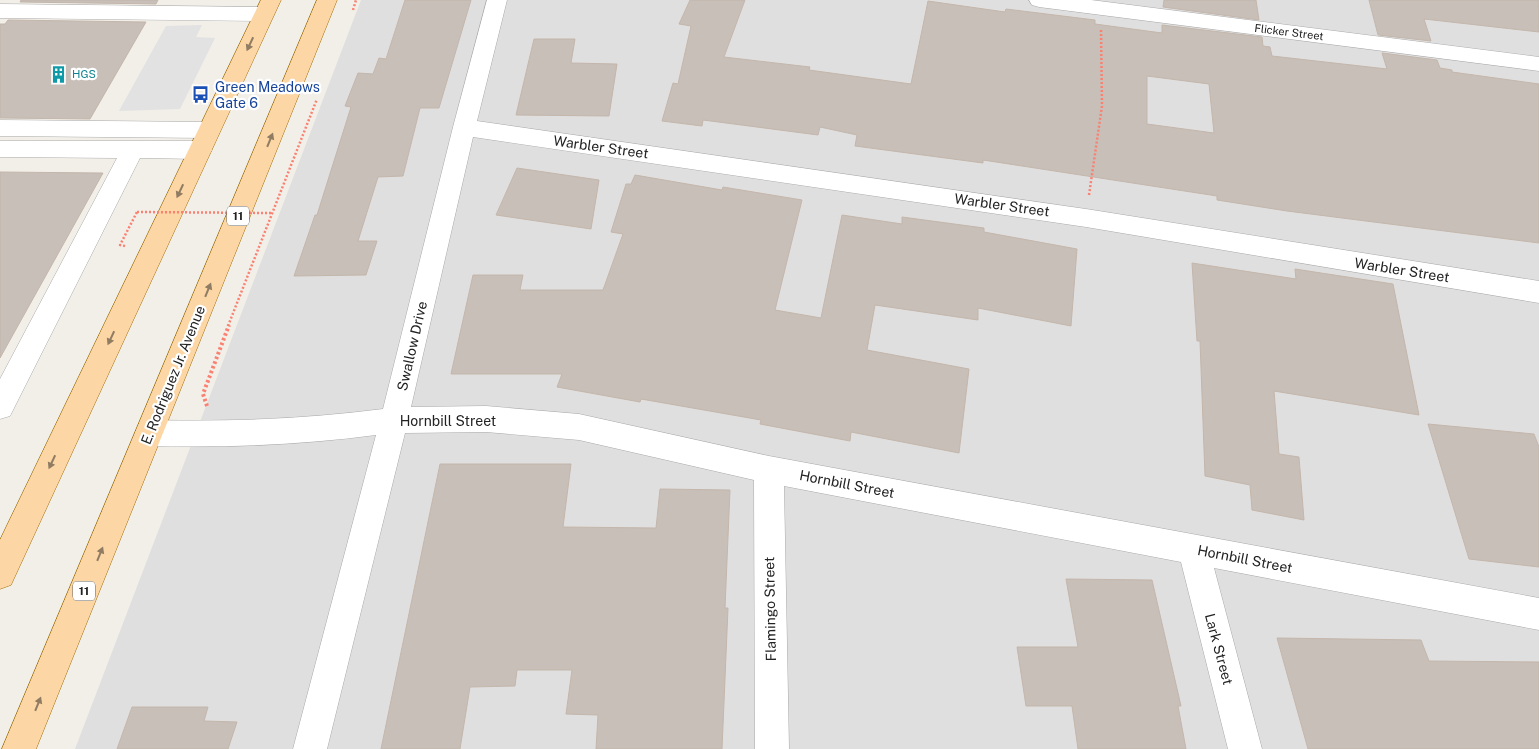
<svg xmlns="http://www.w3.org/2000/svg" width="1539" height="749" font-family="'Public Sans',sans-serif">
<rect width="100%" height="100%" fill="#f2efe9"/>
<polygon fill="#e0dfdf" points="361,0 1539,0 1539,749 75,749"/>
<polygon fill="#e2e2e2" points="202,25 196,37 215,38 180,109 119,111 166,26"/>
<g fill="#c7bfb8" stroke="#c4b6ab" fill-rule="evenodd">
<polygon points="21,0 158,0 156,4 20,2"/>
<polygon points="405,0 471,0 439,108 420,108 403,176 378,177 358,241 377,241 366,275 294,276 315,215 317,215 351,107 345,106 358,73 373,74 379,58 386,59"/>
<path d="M690 0H745L724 57 810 67 809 70 911 84 928 1 1005 12 1006 9 1095 20V24L1162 33V25L1262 37 1263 46 1270 47 1272 56 1387 69 1382 53 1437 60 1440 68 1452 70V72L1539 84V243L1287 211 1217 200V196L983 160V163L855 146 857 135 820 127 818 135 703 120 702 126 662 121 673 83 678 84 691 26 679 24ZM1147 76 1209 84 1214 133 1147 124Z"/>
<polygon points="1164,0 1256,0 1259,20 1163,7"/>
<polygon points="1369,0 1539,0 1539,32 1424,19 1431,41 1378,35"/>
<polygon points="8,20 146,22 90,119 0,118 0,24 5,24"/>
<polygon points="534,39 575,39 571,63 617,64 609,116 516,115"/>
<polygon points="517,168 599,180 591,229 496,215"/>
<polygon points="0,172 103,173 0,358"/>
<polygon points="635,175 722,190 723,187 802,200 775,310 821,318 842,215 902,224 902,217 984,228 984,232 1077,249 1071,326 978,308 978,320 875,305 867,350 969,369 959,453 851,432 850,441 760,424 761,420 641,399 640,402 557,387 562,374 451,374 473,275 523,275 520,290 603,290 623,234 611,232 626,184 631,184"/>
<polygon points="1192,263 1296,279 1295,269 1393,284 1419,415 1274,391 1279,454 1299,457 1304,520 1252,510 1250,485 1205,476 1200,341 1197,341"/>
<polygon points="1428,424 1534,434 1539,447 1539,567 1469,559"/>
<polygon points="440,464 571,464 563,527 656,528 660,489 730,490 725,608 728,608 722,749 596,749 598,715 566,714 572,670 517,670 515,686 470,687 460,749 381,749"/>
<polygon points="1066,579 1152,580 1181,706 1178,706 1186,749 1078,749 1072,706 1026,706 1017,647 1078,647"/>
<polygon points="1277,638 1421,640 1429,661 1539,662 1539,749 1308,749"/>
<polygon points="132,707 208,707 204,721 237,722 228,749 117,749"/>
</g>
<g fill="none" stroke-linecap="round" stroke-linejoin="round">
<defs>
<g id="minor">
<path d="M487 0H507L477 121 1086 209 1539 281V303L1086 227 473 137 411 407 486 406 579 414 769 456 1539 598V630L1214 568 1262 749H1228L1181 562 784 486 789 749H755L754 480 579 440 486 432 405 433 327 749H293L376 435C300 445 225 448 149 446L139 442 135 433 139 424 149 420C228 422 305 419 383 409L453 127Z"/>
<polygon points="1029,0 1091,0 1539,57 1539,71 1039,7 1032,5"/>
<polygon points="0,4 264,7 271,9 274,14 271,19 264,21 0,18"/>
<polygon points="0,120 209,122 217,124 220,130 217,136 209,138 0,136"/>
<polygon points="0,141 200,141 208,144 212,150 208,156 200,159 140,158 10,416 0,419 0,379 117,158 0,157"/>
</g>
<g id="major">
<polygon points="261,0 281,0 11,585 0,589 0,540"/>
<polygon points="317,0 337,0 36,749 2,749"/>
</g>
</defs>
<use href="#minor" stroke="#a9a9a9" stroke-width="1"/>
<use href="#major" stroke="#a06b00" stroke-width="1"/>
<g stroke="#fa8072" stroke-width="2.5" stroke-dasharray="2 2" stroke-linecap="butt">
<polyline points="353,10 356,0"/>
<polyline points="1089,195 1102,106 1101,29"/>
<polyline points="125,246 120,245 137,212"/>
<polyline points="228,326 317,99"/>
</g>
<polyline stroke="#fa8072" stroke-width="4" stroke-dasharray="2.5 2.5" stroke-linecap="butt" points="207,406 203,394 229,325"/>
<use href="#minor" fill="#fff" fill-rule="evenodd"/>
<use href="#major" fill="#fcd6a4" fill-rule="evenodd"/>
<polyline stroke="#fa8072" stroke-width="2.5" stroke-dasharray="2 2" stroke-linecap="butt" points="137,212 271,213"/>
</g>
<defs><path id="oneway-solid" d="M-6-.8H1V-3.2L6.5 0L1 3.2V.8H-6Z" transform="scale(1.25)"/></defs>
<g fill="#8f7c63">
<use href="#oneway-solid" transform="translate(250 44) rotate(115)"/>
<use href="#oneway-solid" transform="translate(270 140) rotate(-68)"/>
<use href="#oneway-solid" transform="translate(180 191) rotate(115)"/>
<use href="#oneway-solid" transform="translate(208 290) rotate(-68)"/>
<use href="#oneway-solid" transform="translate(111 338) rotate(115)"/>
<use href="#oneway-solid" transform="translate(52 462) rotate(115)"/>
<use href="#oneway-solid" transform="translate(100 554) rotate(-68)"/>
<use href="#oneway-solid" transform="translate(38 704) rotate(-68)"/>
</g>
<defs>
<symbol id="building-bare" viewBox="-9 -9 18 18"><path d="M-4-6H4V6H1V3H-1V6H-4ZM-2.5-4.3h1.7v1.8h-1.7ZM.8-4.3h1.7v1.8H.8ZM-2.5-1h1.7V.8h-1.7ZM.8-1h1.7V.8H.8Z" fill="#0f9aa8" stroke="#fff" stroke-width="2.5" paint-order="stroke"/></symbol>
<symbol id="bus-bare" viewBox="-9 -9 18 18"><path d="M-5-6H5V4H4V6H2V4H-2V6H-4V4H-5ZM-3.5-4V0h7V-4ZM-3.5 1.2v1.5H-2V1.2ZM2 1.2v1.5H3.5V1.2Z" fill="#1a4fb4" stroke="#fff" stroke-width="2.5" paint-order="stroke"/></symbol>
</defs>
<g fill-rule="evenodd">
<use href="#building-bare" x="46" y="62" width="25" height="25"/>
<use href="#bus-bare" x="188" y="82" width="25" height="25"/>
</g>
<g text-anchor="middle" stroke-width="4.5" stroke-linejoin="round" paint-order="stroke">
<g font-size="11" fill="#222" stroke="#fff">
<text transform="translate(1289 32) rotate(7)" y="4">Flicker Street</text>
</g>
<g font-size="11" fill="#0d838f" stroke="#fff" text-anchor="start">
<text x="72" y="78">HGS</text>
</g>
<g fill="#fff" stroke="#646464" stroke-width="1">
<rect x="227" y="206.5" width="22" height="19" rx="4"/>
<rect x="73" y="581.5" width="22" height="19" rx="4"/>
</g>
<g font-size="12" font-weight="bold" fill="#222">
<text x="238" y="220">11</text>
<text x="84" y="595">11</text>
</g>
<g font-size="14" fill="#164399" stroke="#fff" text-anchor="start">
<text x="215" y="92">Green Meadows<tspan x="215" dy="16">Gate 6</tspan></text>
</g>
<g font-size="14" fill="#222" stroke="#fff">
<text transform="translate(601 147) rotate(8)" y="5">Warbler Street</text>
<text transform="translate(1002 205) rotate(8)" y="5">Warbler Street</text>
<text transform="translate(1402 270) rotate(9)" y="5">Warbler Street</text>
<text transform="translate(412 346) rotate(-77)" y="5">Swallow Drive</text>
<text transform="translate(173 375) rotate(-68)" y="5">E. Rodriguez Jr. Avenue</text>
<text x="448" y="426">Hornbill Street</text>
<text transform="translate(847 484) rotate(11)" y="5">Hornbill Street</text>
<text transform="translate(1245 559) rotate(11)" y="5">Hornbill Street</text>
<text transform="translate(770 609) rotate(-91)" y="5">Flamingo Street</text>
<text transform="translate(1219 649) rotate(75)" y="5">Lark Street</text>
</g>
</g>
</svg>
